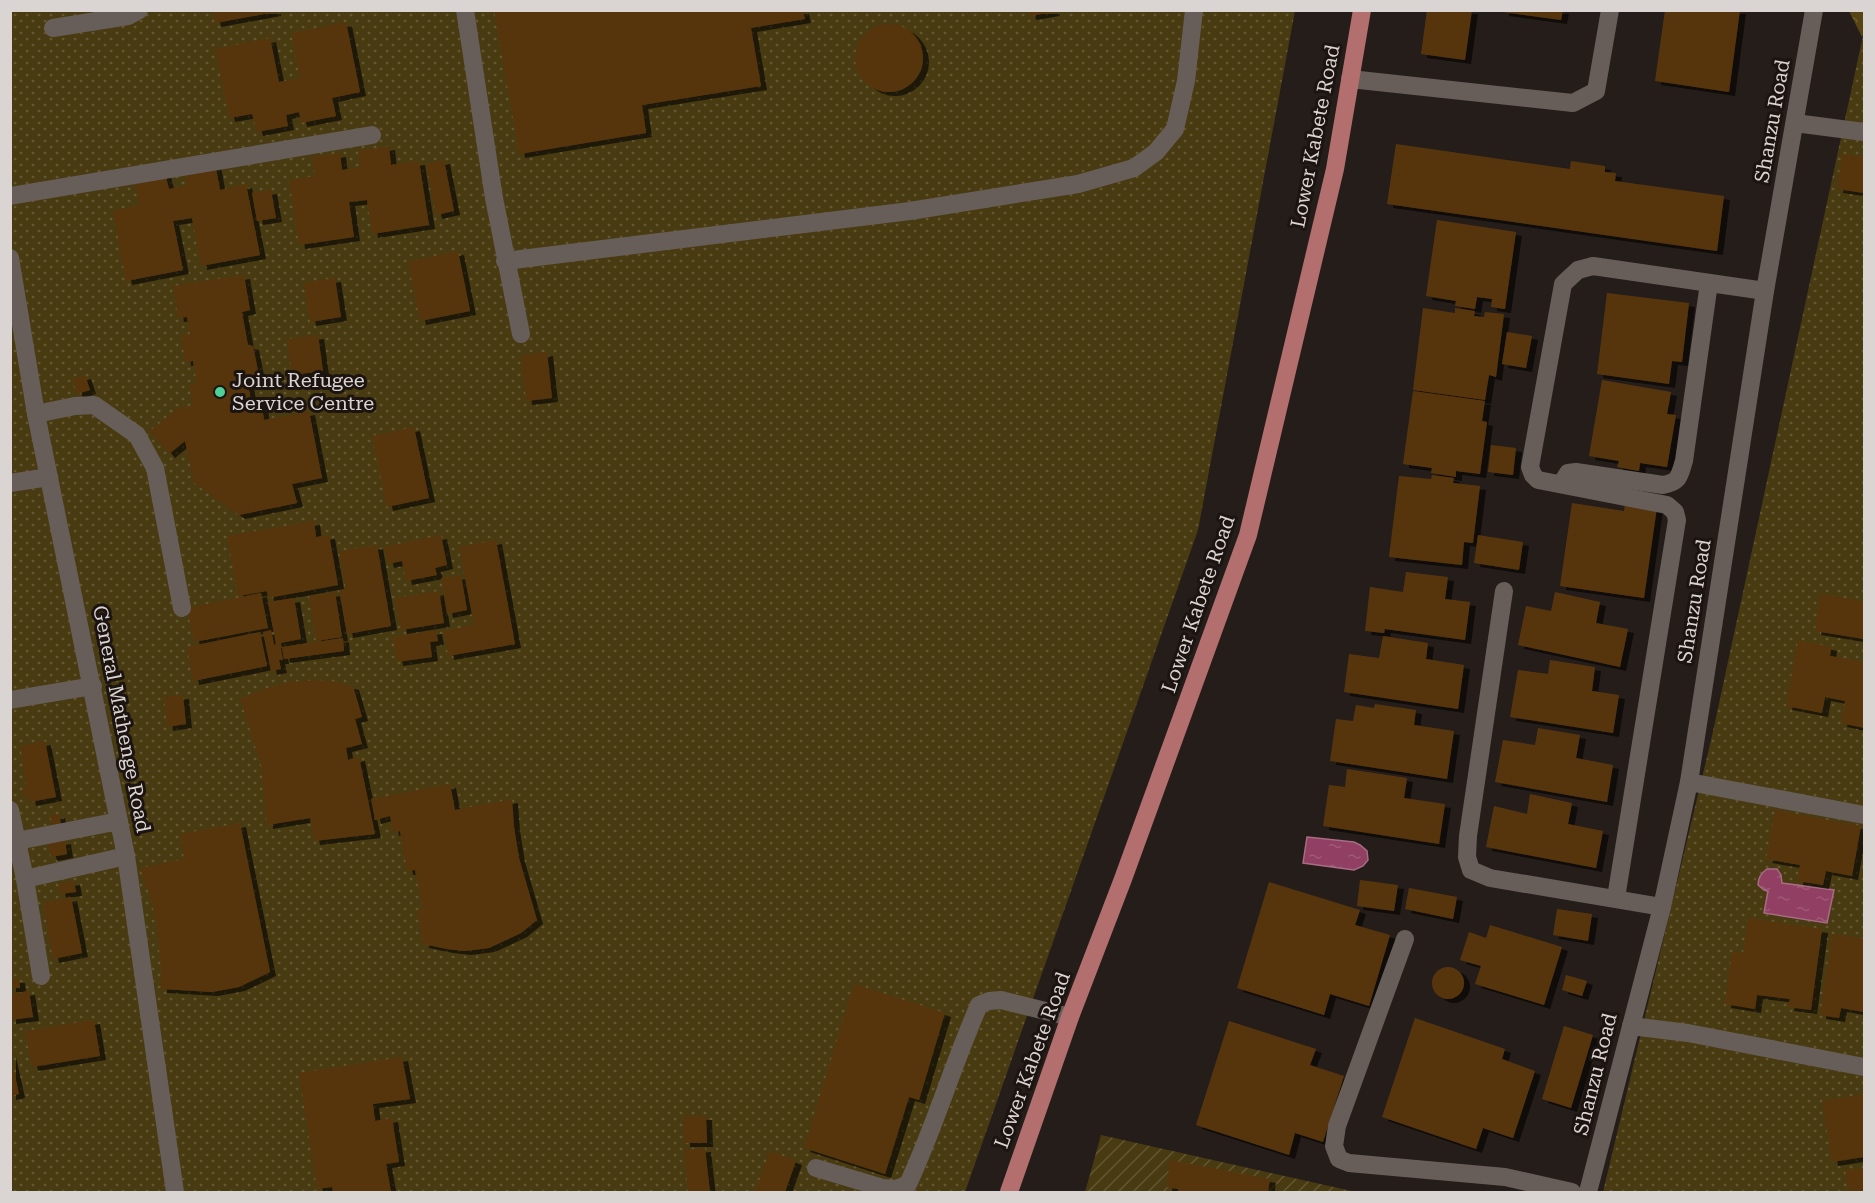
<svg xmlns="http://www.w3.org/2000/svg" width="1875" height="1203" font-family="'Roboto Serif',serif">
<defs>
<pattern id="grass-dots" width="8" height="8" patternUnits="userSpaceOnUse" patternTransform="scale(1.5)"><rect width="8" height="8" fill="#493b11"/><path d="M2 2h.1M6 6h.1" fill="none" stroke="#635633" stroke-width="1.8" stroke-linecap="round"/></pattern>
<pattern id="forest-crowns" width="20" height="18" patternUnits="userSpaceOnUse" patternTransform="scale(1.5)"><rect width="20" height="18" fill="#564513"/><path d="M2 6a3 3 0 1 1 6 0M12 15a3 3 0 1 1 6 0" fill="none" stroke="#6e5f34"/></pattern>
<pattern id="garden-furrows" width="10" height="10" patternUnits="userSpaceOnUse" patternTransform="scale(1.5)"><rect width="10" height="10" fill="#493b11"/><path d="M-1 1l2-2M0 10L10 0M9 11l2-2" fill="none" stroke="#635633"/></pattern>
<pattern id="water-ripples" width="26" height="14" patternUnits="userSpaceOnUse" patternTransform="scale(1.5)"><rect width="26" height="14" fill="#913f62"/><path d="M2 4q2-2 4 0t4 0M15 11q2-2 4 0t4 0" fill="none" stroke="#a05a78"/></pattern>
<filter id="shadow"><feDropShadow dx="6" dy="4" stdDeviation="0" flood-color="#0009"/></filter>
</defs>
<rect width="100%" height="100%" fill="#251d1a"/>
<g fill="url(#grass-dots)">
<polygon points="10,11 1295,11 1198,530 965,1192 11,1192"/>
<polygon points="1864,31 1864,1192 1603,1192 1712,736"/>
</g>
<polygon fill="url(#forest-crowns)" points="1849,11 1864,11 1864,31 1862,37"/>
<polygon fill="url(#garden-furrows)" points="1101,1135 1356,1192 1085,1192"/>
<g fill="url(#water-ripples)" stroke="#a76c84" stroke-width="1.5">
<polygon points="1307,837 1354,842 1360,845 1367,851 1368,860 1363,866 1354,870 1303,863"/>
<path d="M1767 869H1777L1781 875 1782 883 1834 890 1827 923 1764 913 1768 891 1764 890 1758 885C1758 878 1761 873 1767 869Z"/>
</g>
<g fill="#57360f" filter="url(#shadow)">
<polygon points="213,10 275,10 275,12 215,23"/>
<polygon points="494,10 803,10 805,19 751,28 761,86 642,105 646,133 519,154"/>
<polygon points="1029,10 1054,10 1054,12 1030,16"/>
<polygon points="1427,10 1472,10 1465,60 1421,54"/>
<polygon points="1503,10 1563,10 1561,20 1503,12"/>
<polygon points="1665,10 1740,10 1729,92 1655,81"/>
<polygon points="346,22 360,92 332,98 336,116 301,123 299,112 286,115 288,126 257,132 252,114 229,118 215,49 270,38 279,82 300,78 291,33"/>
<circle cx="889" cy="58" r="34"/>
<polygon points="1396,144 1570,169 1571,161 1605,166 1605,172 1616,173 1615,181 1724,196 1717,251 1387,204"/>
<polygon points="389,146 391,165 419,161 429,225 372,234 367,200 349,202 354,237 299,245 289,180 315,176 312,157 340,153 342,170 361,167 358,151"/>
<polygon points="1842,154 1864,157 1864,193 1837,189"/>
<polygon points="444,160 454,211 436,215 426,164"/>
<polygon points="215,163 220,190 246,184 260,255 201,266 192,218 173,221 183,270 126,281 113,211 139,205 134,179 165,173 169,189 187,186 184,170"/>
<polygon points="271,190 276,218 257,221 252,193"/>
<polygon points="1437,220 1516,232 1505,309 1491,307 1492,299 1477,297 1475,309 1455,306 1456,301 1426,296"/>
<polygon points="458,251 470,311 420,321 408,262"/>
<polygon points="244,275 250,310 242,312 248,345 253,346 259,376 247,379 251,401 261,399 264,420 309,411 322,478 292,484 297,503 239,515 194,483 185,441 169,454 150,431 178,408 193,405 189,384 197,383 193,361 185,362 181,335 190,334 187,317 178,318 173,286"/>
<polygon points="335,278 341,317 310,322 304,283"/>
<polygon points="1607,293 1689,303 1682,362 1672,361 1669,384 1597,374"/>
<polygon points="1423,308 1455,313 1455,308 1475,311 1474,316 1484,317 1485,312 1504,314 1496,377 1489,375 1485,400 1413,390"/>
<polygon points="1507,332 1532,336 1526,368 1502,364"/>
<polygon points="318,335 323,371 292,375 287,339"/>
<polygon points="547,352 552,398 526,401 521,355"/>
<polygon points="85,375 90,390 77,394 72,379"/>
<polygon points="1602,380 1671,392 1667,414 1676,415 1667,467 1640,463 1639,471 1617,467 1619,461 1589,456"/>
<polygon points="1413,391 1485,401 1482,421 1487,422 1480,474 1456,471 1456,477 1431,473 1432,468 1403,464"/>
<polygon points="414,427 429,498 387,507 372,436"/>
<polygon points="1491,445 1516,448 1513,475 1488,472"/>
<polygon points="1432,475 1454,478 1453,483 1480,486 1473,543 1464,542 1462,565 1389,557 1399,476 1431,479"/>
<polygon points="1572,503 1624,511 1625,503 1657,507 1644,598 1560,586"/>
<polygon points="314,521 316,537 329,535 338,585 268,598 267,591 238,596 227,536"/>
<polygon points="441,535 447,565 435,568 437,575 406,581 402,561 388,564 384,547"/>
<polygon points="1478,535 1523,542 1519,570 1474,563"/>
<polygon points="496,540 515,644 448,656 444,631 474,625 459,547"/>
<polygon points="377,545 391,626 347,634 339,590 346,590 339,551"/>
<polygon points="1406,572 1448,577 1445,599 1470,602 1465,640 1385,629 1384,633 1365,631 1370,587 1403,592"/>
<polygon points="461,575 467,610 447,614 441,578"/>
<polygon points="439,591 444,623 401,630 395,598"/>
<polygon points="335,592 342,637 316,641 309,596"/>
<polygon points="1555,592 1600,602 1596,623 1628,629 1620,667 1518,645 1526,606 1551,611"/>
<polygon points="261,593 268,628 194,642 187,608"/>
<polygon points="1820,594 1864,601 1864,639 1815,631"/>
<polygon points="294,598 301,639 280,643 283,660 279,660 281,669 271,671 263,632 271,630 274,645 276,644 268,602"/>
<polygon points="436,630 438,641 430,642 432,657 397,662 393,637"/>
<polygon points="260,632 267,666 193,681 187,647"/>
<polygon points="1383,636 1428,643 1426,659 1464,665 1458,709 1344,692 1349,654 1379,658"/>
<polygon points="343,638 344,651 284,659 282,647"/>
<polygon points="1798,640 1831,647 1830,656 1864,662 1864,728 1841,723 1845,701 1825,697 1822,713 1786,706"/>
<polygon points="1550,660 1595,667 1592,691 1619,695 1613,733 1510,717 1518,670 1548,674"/>
<polygon points="318,680 331,681 353,686 362,717 355,719 362,744 346,748 348,760 359,757 375,834 314,841 310,818 267,825 261,765 240,699 267,688 289,682"/>
<polygon points="183,695 186,724 167,727 164,697"/>
<polygon points="1375,704 1416,710 1414,725 1454,731 1447,779 1330,761 1336,719 1353,721 1356,705 1374,708"/>
<polygon points="1538,728 1580,735 1576,758 1613,765 1607,802 1495,782 1503,740 1535,745"/>
<polygon points="45,741 56,797 30,802 29,797 24,798 23,788 27,788 20,746"/>
<polygon points="1347,769 1407,778 1404,798 1445,804 1439,844 1323,826 1329,785 1345,787"/>
<polygon points="450,784 455,810 512,799 514,827 519,858 537,920 521,933 489,948 465,951 447,949 423,944 417,910 423,909 415,870 407,871 400,831 393,832 390,816 375,820 371,799"/>
<polygon points="1530,794 1572,803 1568,824 1603,831 1596,868 1486,847 1494,806 1527,814"/>
<polygon points="1775,810 1861,826 1852,876 1826,871 1823,885 1797,881 1800,865 1766,859"/>
<polygon points="59,814 61,824 53,826 50,816"/>
<polygon points="240,823 270,972 239,987 212,992 161,989 160,958 157,929 152,903 140,868 184,859 180,834"/>
<polygon points="65,840 67,854 51,857 48,843"/>
<polygon points="1360,880 1398,885 1394,911 1357,906"/>
<polygon points="74,881 76,892 60,894 58,884"/>
<polygon points="1269,882 1360,910 1355,925 1390,935 1369,1006 1330,994 1324,1015 1237,988"/>
<polygon points="1409,888 1457,897 1453,919 1405,909"/>
<polygon points="71,897 82,953 53,959 43,903"/>
<polygon points="1557,909 1592,914 1588,941 1553,935"/>
<polygon points="1748,918 1822,929 1811,1010 1788,1007 1790,999 1757,995 1755,1009 1725,1004 1732,952 1743,953"/>
<polygon points="1490,925 1562,947 1544,1005 1475,984 1481,966 1460,960 1469,932 1486,938"/>
<polygon points="1832,934 1864,939 1864,1012 1841,1008 1839,1018 1820,1015"/>
<circle cx="1448" cy="983" r="16"/>
<polygon points="1566,975 1587,981 1582,996 1562,990"/>
<polygon points="10,979 19,979 20,988 10,988"/>
<polygon points="854,984 945,1013 919,1100 909,1097 885,1174 804,1148"/>
<polygon points="29,991 33,1017 10,1020 10,994"/>
<polygon points="1415,1018 1505,1049 1502,1059 1535,1071 1513,1138 1483,1128 1476,1149 1382,1117"/>
<polygon points="94,1020 100,1056 32,1067 25,1031"/>
<polygon points="1229,1021 1316,1049 1310,1065 1344,1076 1323,1142 1295,1133 1289,1155 1196,1125"/>
<polygon points="1564,1026 1593,1035 1571,1108 1542,1099"/>
<polygon points="10,1053 19,1094 10,1096"/>
<polygon points="402,1057 410,1099 373,1104 375,1121 392,1118 399,1162 386,1164 391,1192 333,1192 332,1187 317,1189 299,1073"/>
<polygon points="1864,1094 1864,1157 1832,1162 1822,1101"/>
<polygon points="684,1116 706,1116 707,1143 684,1143"/>
<polygon points="705,1148 710,1192 688,1192 684,1150"/>
<polygon points="770,1151 796,1161 785,1192 755,1192"/>
<polygon points="1170,1160 1270,1179 1268,1192 1178,1192 1178,1189 1166,1187"/>
<polygon points="1864,1168 1864,1192 1848,1192 1845,1170"/>
</g>
<g fill="none" stroke-linecap="round" stroke-linejoin="round">
<g stroke="#675e5a" stroke-width="18">
<polyline points="465,10 494,198 521,334"/>
<polyline points="53,28 128,16 139,10"/>
<polyline points="1350,79 1573,103 1596,91 1610,10"/>
<polyline points="1795,123 1864,132"/>
<polyline points="10,196 372,135"/>
<polyline points="10,258 36,414 126,856 175,1192"/>
<polyline points="505,261 910,211 1078,184 1134,168 1156,152 1175,129 1186,81 1194,10"/>
<polyline points="36,414 75,406 94,405 137,435 155,468 182,608"/>
<polyline points="10,483 49,477"/>
<path d="M1561 484 1568 473 1576 472 1663 485C1680 482 1679 476 1684 461L1709 283"/>
<polyline points="1504,591 1468,836 1467,857 1471,870 1490,878 1662,907"/>
<polyline points="10,700 93,686"/>
<polyline points="1689,782 1864,815"/>
<polyline points="10,810 25,879 41,976"/>
<polyline points="17,841 119,821"/>
<polyline points="25,879 126,856"/>
<polyline points="1616,898 1677,520 1675,512 1667,505 1538,480 1533,475 1530,467 1563,284 1578,270 1593,266 1765,291"/>
<polyline points="1405,939 1337,1126 1334,1146 1339,1159 1349,1163 1505,1177 1572,1192"/>
<polyline points="1631,1026 1688,1033 1864,1067"/>
<path d="M816 1168 883 1188 897 1189 908 1184C935 1126 953 1064 979 1005L989 1001 1001 1000 1070 1017"/>
<polyline points="1588,1192 1662,907 1689,782 1765,291 1814,10"/>
</g>
<polyline stroke="#b36e6e" stroke-width="18" points="1009,1192 1070,1017 1123,879 1248,535 1335,169 1362,10"/>
</g>
<circle fill="#4dd39a" stroke="#1c1411" stroke-width="2" cx="220" cy="392" r="6"/>
<g text-anchor="middle" stroke-width="6" stroke-linejoin="round" paint-order="stroke">
<g font-size="20" fill="#dad4d2" stroke="#1c1411">
<text transform="translate(1772 121) rotate(-80)" y="7">Shanzu Road</text>
<text transform="translate(1315 136) rotate(-79)" y="7">Lower Kabete Road</text>
<text transform="translate(1694 601) rotate(-81)" y="7">Shanzu Road</text>
<text transform="translate(1198 604) rotate(-71)" y="7">Lower Kabete Road</text>
<text transform="translate(122 719) rotate(79)" y="7">General Mathenge Road</text>
<text transform="translate(1032 1060) rotate(-70)" y="7">Lower Kabete Road</text>
<text transform="translate(1595 1074) rotate(-76)" y="7">Shanzu Road</text>
</g>
<g font-size="20" fill="#dad4d2" stroke="#1c1411" text-anchor="start">
<text x="232" y="387">Joint Refugee<tspan x="232" dy="23">Service Centre</tspan></text>
</g>
</g>
<rect width="1875" height="1203" fill="none" stroke="#dad4d2" stroke-width="24"/>
</svg>
